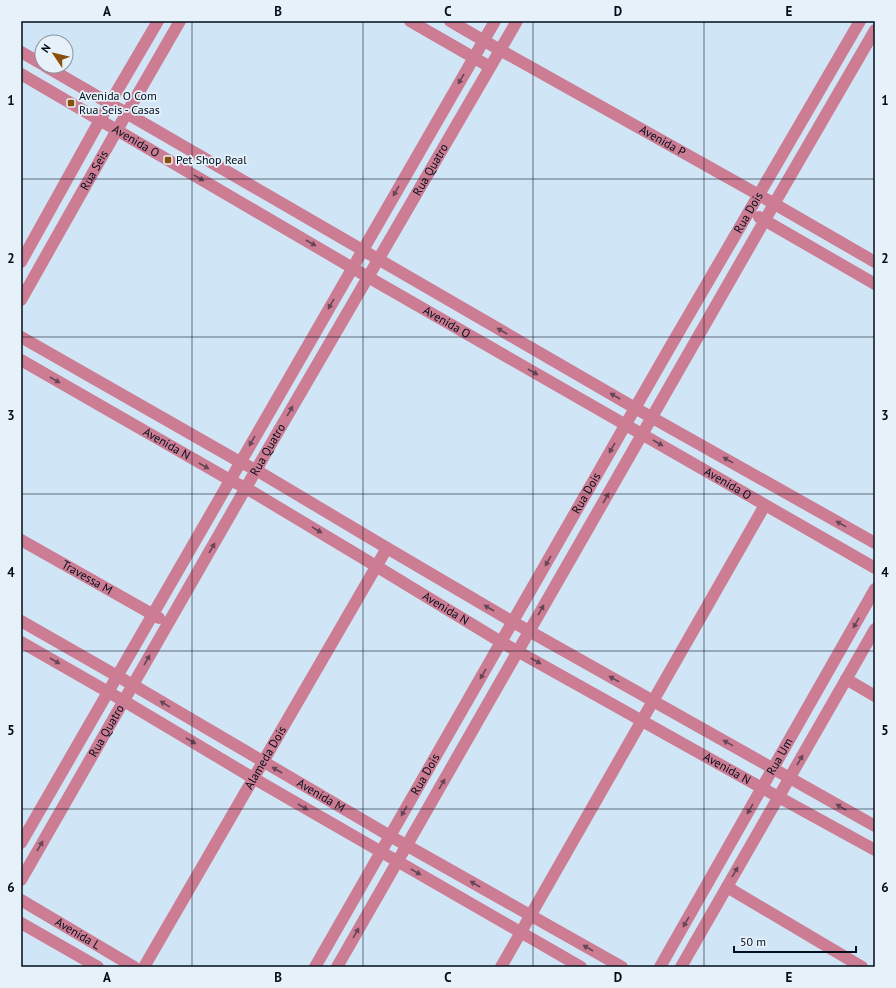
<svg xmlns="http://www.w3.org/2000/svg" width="896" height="988" font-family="'PT Sans',sans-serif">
<rect width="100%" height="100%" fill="#d0e5f6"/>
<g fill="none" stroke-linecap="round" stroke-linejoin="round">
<g stroke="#cd7d93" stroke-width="12">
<polyline points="410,21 490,67"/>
<path id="s1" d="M450 21 500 50 759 195 875 262"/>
<polyline points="21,52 42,64"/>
<polyline points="45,66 635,408 875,543"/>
<path id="s2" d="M21 74 368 277 875 568"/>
<polyline points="759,217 875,284"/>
<polyline points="21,262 100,120 158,21"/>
<path id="s3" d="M21 300 117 130 180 21"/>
<polyline points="21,337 240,462 256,470 387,548 513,622 875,826"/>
<path id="s4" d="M21 360 230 480 246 488 376 566 501 642 762 788 875 850"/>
<path id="s5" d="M21 540 159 618"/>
<path id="s6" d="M21 621 133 685 390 836 622 967"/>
<polyline points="21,642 124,701 253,778 581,967"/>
<polyline points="846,679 875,696"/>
<polyline points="21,843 495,21"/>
<path id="s7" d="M21 880 275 437 517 21"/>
<polyline points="727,887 862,967"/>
<path id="s8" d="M21 900 134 967"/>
<polyline points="21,923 98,967"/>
<path id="s9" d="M144 967 387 548"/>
<path id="s10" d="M315 967 666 354 860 21"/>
<polyline points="337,967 774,204 875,30"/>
<polyline points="501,967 765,505"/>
<path id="s11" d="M660 967 875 589"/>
<polyline points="681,967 875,629"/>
</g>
</g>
<defs><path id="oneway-solid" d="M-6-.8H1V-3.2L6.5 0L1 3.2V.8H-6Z"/></defs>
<g fill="#664557">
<use href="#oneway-solid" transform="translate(461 79) rotate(120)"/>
<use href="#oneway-solid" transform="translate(199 178) rotate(30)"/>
<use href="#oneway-solid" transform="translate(396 191) rotate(120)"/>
<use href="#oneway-solid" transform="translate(311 243) rotate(30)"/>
<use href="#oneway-solid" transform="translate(331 304) rotate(120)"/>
<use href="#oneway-solid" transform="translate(502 331) rotate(-150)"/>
<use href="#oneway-solid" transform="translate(533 372) rotate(30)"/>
<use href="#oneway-solid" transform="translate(55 380) rotate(30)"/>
<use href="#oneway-solid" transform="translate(615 396) rotate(-150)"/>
<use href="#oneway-solid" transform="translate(290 411) rotate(-60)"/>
<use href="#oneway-solid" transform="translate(252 441) rotate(120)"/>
<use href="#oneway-solid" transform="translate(658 443) rotate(30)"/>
<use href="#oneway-solid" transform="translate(612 448) rotate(120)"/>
<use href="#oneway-solid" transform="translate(728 460) rotate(-151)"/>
<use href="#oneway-solid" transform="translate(204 466) rotate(30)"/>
<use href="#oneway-solid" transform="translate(606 498) rotate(-60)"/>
<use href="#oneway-solid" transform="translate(841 524) rotate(-151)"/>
<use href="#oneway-solid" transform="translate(317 530) rotate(31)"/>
<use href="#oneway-solid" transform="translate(212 548) rotate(-60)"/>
<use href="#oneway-solid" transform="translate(548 561) rotate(120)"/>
<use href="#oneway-solid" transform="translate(489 608) rotate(-150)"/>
<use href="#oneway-solid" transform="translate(541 610) rotate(-60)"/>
<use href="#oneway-solid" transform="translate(856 623) rotate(120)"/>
<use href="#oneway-solid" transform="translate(147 660) rotate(-60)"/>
<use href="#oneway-solid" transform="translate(55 661) rotate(30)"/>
<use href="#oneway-solid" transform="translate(536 661) rotate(29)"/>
<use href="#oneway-solid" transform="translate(483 674) rotate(120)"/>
<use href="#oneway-solid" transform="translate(614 679) rotate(-151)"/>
<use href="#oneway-solid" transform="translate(165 704) rotate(-149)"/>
<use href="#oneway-solid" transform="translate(191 741) rotate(31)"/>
<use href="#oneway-solid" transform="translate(728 743) rotate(-151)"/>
<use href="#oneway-solid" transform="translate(800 760) rotate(-60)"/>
<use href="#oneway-solid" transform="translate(277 770) rotate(-150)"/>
<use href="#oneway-solid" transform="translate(442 784) rotate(-60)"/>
<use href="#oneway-solid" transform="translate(303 807) rotate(30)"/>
<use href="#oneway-solid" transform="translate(841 807) rotate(-150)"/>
<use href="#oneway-solid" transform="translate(750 809) rotate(120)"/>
<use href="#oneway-solid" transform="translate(404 811) rotate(120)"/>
<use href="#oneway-solid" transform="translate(40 846) rotate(-60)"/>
<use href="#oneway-solid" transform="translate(416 872) rotate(30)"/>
<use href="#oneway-solid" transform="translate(735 872) rotate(-60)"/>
<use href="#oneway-solid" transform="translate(475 884) rotate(-150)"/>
<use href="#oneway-solid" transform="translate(686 922) rotate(120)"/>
<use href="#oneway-solid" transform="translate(356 933) rotate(-60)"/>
<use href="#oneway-solid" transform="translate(588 948) rotate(-150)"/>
</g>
<path fill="none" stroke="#000d1b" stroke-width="1" stroke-opacity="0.55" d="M192 21V967M363 21V967M533 21V967M704 21V967M21 179H875M21 337H875M21 494H875M21 651H875M21 809H875"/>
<g fill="#8a4f0a" stroke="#e6f1f9" stroke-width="1.5">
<rect x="67" y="99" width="8" height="8" rx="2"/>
<rect x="164" y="156" width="8" height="8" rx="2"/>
</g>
<g text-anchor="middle" stroke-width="3.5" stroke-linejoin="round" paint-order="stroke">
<g font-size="12" fill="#000d1b" stroke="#e6f1f9" text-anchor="start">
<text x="79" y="100">Avenida O Com<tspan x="79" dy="14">Rua Seis - Casas</tspan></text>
<text x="176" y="164">Pet Shop Real</text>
</g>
<g font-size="12" fill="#000d1b" stroke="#e6f1f9">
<text dy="4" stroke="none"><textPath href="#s2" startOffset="133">Avenida O</textPath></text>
<text dy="4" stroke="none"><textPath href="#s1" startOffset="244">Avenida P</textPath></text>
<text dy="4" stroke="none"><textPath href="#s7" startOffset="820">Rua Quatro</textPath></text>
<text dy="4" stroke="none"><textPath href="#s3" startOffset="149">Rua Seis</textPath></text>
<text dy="4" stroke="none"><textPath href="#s10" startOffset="870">Rua Dois</textPath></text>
<text dy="4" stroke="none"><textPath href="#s2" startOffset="493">Avenida O</textPath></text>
<text dy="4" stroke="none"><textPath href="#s4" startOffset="168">Avenida N</textPath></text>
<text dy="4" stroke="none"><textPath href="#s7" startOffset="496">Rua Quatro</textPath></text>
<text dy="4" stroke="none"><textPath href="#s2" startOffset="817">Avenida O</textPath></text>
<text dy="4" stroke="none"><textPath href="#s10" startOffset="546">Rua Dois</textPath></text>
<text dy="4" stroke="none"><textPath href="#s5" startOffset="76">Travessa M</textPath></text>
<text dy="4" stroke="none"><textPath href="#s4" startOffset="492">Avenida N</textPath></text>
<text dy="4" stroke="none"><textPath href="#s7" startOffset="172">Rua Quatro</textPath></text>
<text dy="4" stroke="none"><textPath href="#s11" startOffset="242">Rua Um</textPath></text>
<text dy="4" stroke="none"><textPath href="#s9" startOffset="242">Alameda Dois</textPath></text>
<text dy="4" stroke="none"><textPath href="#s4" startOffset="816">Avenida N</textPath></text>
<text dy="4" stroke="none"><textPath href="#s10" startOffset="222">Rua Dois</textPath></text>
<text dy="4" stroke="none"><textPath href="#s6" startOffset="347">Avenida M</textPath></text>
<text dy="4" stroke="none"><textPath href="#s8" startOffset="66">Avenida L</textPath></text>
</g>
</g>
<rect width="896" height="988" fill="none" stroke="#e6f1f9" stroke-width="44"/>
<g transform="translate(54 54) rotate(305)"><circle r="19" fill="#e6f1f9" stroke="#8a96a0"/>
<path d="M0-3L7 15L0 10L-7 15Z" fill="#8a4f0a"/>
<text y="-6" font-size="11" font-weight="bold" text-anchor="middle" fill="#000d1b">N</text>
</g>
<path d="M734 946v6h122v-6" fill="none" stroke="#000d1b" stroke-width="2"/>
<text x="740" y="946" font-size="12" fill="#000d1b" stroke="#e6f1f9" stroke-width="3" paint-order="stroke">50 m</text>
<rect x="22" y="22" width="852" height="944" fill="none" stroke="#000d1b" stroke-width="1.5"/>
<g font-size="13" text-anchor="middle" font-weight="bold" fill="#000d1b">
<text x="107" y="16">A</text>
<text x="278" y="16">B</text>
<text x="448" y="16">C</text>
<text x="618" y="16">D</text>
<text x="789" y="16">E</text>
<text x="11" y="105">1</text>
<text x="885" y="105">1</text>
<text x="11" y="263">2</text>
<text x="885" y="263">2</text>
<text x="11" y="420">3</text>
<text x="885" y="420">3</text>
<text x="11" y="577">4</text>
<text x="885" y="577">4</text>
<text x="11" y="735">5</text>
<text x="885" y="735">5</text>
<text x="11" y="892">6</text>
<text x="885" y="892">6</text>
<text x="107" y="982">A</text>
<text x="278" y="982">B</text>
<text x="448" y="982">C</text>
<text x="618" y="982">D</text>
<text x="789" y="982">E</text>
</g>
</svg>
